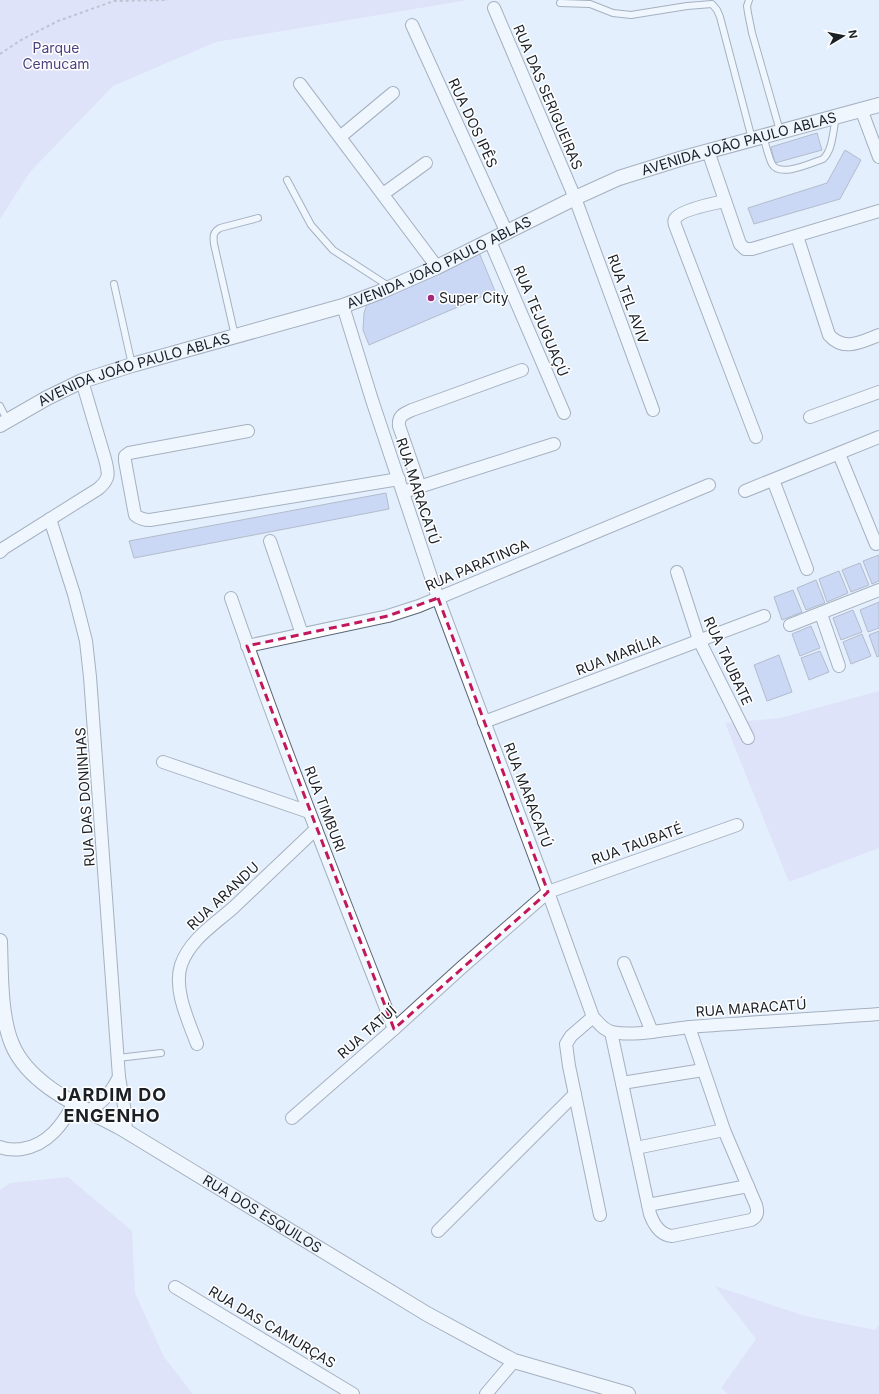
<svg xmlns="http://www.w3.org/2000/svg" width="879" height="1394" font-family="Inter,sans-serif">
<rect width="100%" height="100%" fill="#e4effe"/>
<g fill="#d7d4f4">
<polygon points="0,0 468,0 216,42 113,86 30,172 0,219"/>
<polygon points="879,691 879,848 789,882 725,723 780,718"/>
<polygon points="68,1177 132,1231 135,1293 164,1357 193,1394 0,1394 0,1190 10,1183"/>
<polygon points="715,1286 805,1316 875,1330 879,1325 879,1394 728,1394 721,1388 756,1339"/>
</g>
<g fill="#abbaea" stroke="#787e90">
<polygon points="817,133 822,150 775,163 771,147"/>
<polygon points="845,150 861,160 840,199 754,224 748,208 827,183"/>
<polygon points="478,250 495,291 369,345 363,330 364,313 367,304"/>
<polygon points="386,493 389,509 134,558 129,541"/>
<polygon points="879,555 879,581 872,584 863,561"/>
<polygon points="860,563 869,585 851,592 842,570"/>
<polygon points="839,571 848,593 827,602 819,579"/>
<polygon points="816,580 825,603 806,610 797,588"/>
<polygon points="793,590 802,612 782,620 774,597"/>
<polygon points="879,602 879,628 868,632 860,610"/>
<polygon points="853,610 862,632 841,640 833,618"/>
<polygon points="811,626 820,648 800,656 792,634"/>
<polygon points="879,631 879,656 877,657 869,635"/>
<polygon points="862,634 871,656 851,664 843,642"/>
<polygon points="820,651 829,672 809,680 801,658"/>
<polygon points="779,655 792,692 767,701 754,665"/>
</g>
<g fill="none" stroke-linecap="round" stroke-linejoin="round">
<defs>
<g id="service">
<polyline points="749,0 747,6 748,13 752,33 780,131"/>
<polyline points="560,3 590,4 613,13 631,15 687,6 712,4 717,10 720,17 752,139"/>
<path d="M763 136C766 145 768 156 772 164 780 178 811 163 823 159 833 150 833 130 836 117"/>
<polyline points="287,180 311,225 333,250 390,287"/>
<polyline points="114,284 132,365"/>
<path d="M235 336 214 244C213 236 213 232 220 228L258 218"/>
<polyline points="0,406 7,420"/>
<polyline points="118,1058 161,1053"/>
</g>
<g id="minor">
<polyline points="494,8 575,198 653,410"/>
<polyline points="412,25 507,233"/>
<polyline points="300,84 437,267"/>
<polyline points="861,109 879,157"/>
<polyline points="340,137 393,93"/>
<polyline points="708,151 740,244 745,249 752,249 879,211"/>
<polyline points="383,194 426,163"/>
<path d="M725 201C715 203 680 210 675 219 674 221 674 222 675 225L756 437"/>
<path d="M797 236 829 335C844 352 861 342 879 335"/>
<polyline points="490,241 564,413"/>
<path d="M343 306 372 400 438 598 548 892 593 1017C599 1023 603 1030 612 1032 633 1037 668 1029 690 1027 753 1022 816 1019 879 1014"/>
<polyline points="810,417 879,392"/>
<path d="M248 431 129 453 125 456V461L135 515C140 519 144 520 150 520L399 479"/>
<polyline points="839,454 876,544"/>
<polyline points="773,480 807,569"/>
<path d="M420 487 399 426C398 416 403 414 412 410L522 370"/>
<polyline points="745,491 879,437"/>
<polyline points="403,492 554,444"/>
<polyline points="50,519 74,594 86,641 90,677 119,1077 125,1112 126,1131"/>
<polyline points="270,541 302,634"/>
<path d="M0 552 4 548 98 489C110 479 109 474 105 459L82 381"/>
<polyline points="677,572 699,640 748,738"/>
<path d="M231 598C281 743 338 886 394 1029"/>
<polyline points="821,614 839,666"/>
<polyline points="790,625 879,590"/>
<polyline points="247,646 388,616 419,606 709,485"/>
<polyline points="484,722 764,616"/>
<polyline points="163,762 309,812"/>
<polyline points="624,963 652,1032"/>
<polyline points="593,1017 571,1036 566,1044 569,1066 600,1215"/>
<path d="M611 1032 650 1214C654 1225 661 1235 672 1236L751 1220C758 1216 758 1212 756 1205L724 1130 689 1027"/>
<path d="M197 1044C189 1022 173 990 181 965 190 939 215 924 234 907 261 881 289 855 316 829"/>
<polyline points="622,1083 703,1070"/>
<path d="M89 1111C105 1100 110 1094 119 1077"/>
<polyline points="292,1118 394,1029 461,968 548,892 737,825"/>
<path d="M0 1147C7 1150 14 1150 22 1149 48 1145 63 1124 74 1103"/>
<polyline points="636,1148 724,1130"/>
<polyline points="648,1205 748,1186"/>
<polyline points="438,1231 575,1094"/>
<polyline points="175,1287 353,1394"/>
<polyline points="486,1394 514,1361"/>
</g>
<g id="tertiary">
<path id="s1" d="M0 425 47 398 82 381 132 365 343 306 380 292 437 267 575 198 619 178 683 158 879 105"/>
<path id="s2" d="M0 941C1 972 0 1016 12 1044 29 1086 84 1108 121 1128L427 1314 514 1361 628 1394"/>
</g>
</defs>
<use href="#service" stroke="#596675" stroke-width="8"/>
<use href="#minor" stroke="#596675" stroke-width="14"/>
<use href="#tertiary" stroke="#596675" stroke-width="16"/>
<polyline stroke="#8b939f" stroke-width="2" stroke-dasharray="3 3" stroke-linecap="butt" points="0,54 21,40 58,21 114,1 168,0"/>
<use href="#service" stroke="#fff" stroke-width="6"/>
<use href="#minor" stroke="#fff" stroke-width="12"/>
<use href="#tertiary" stroke="#fff" stroke-width="14"/>
</g>
<path d="M0 0H879V1394H0ZM438 598 548 892 394 1029 247 646 388 616Z" fill="#e4effe" fill-opacity=".55" fill-rule="evenodd"/>
<path fill="none" stroke="#c2185b" stroke-width="3" stroke-dasharray="8 5" stroke-linejoin="round" d="M438 598 548 892 394 1029 247 646 388 616Z"/>
<circle fill="#a3277b" stroke="#fff" stroke-width="1.5" cx="431" cy="298" r="4"/>
<g text-anchor="middle" stroke-width="3" stroke-linejoin="round" paint-order="stroke">
<g font-size="14" fill="#4d4280" stroke="#fff">
<text x="56" y="53">Parque<tspan x="56" dy="16">Cemucam</tspan></text>
</g>
<g font-size="14" fill="#1b2027" stroke="#fff">
<text transform="translate(548 97) rotate(67)" y="5">RUA DAS SERIGUEIRAS</text>
<text transform="translate(473 123) rotate(65)" y="5">RUA DOS IPÊS</text>
<text dy="5" stroke="none"><textPath href="#s1" startOffset="794">AVENIDA JOÃO PAULO ABLAS</textPath></text>
<text dy="5" stroke="none"><textPath href="#s1" startOffset="470">AVENIDA JOÃO PAULO ABLAS</textPath></text>
<text transform="translate(628 299) rotate(70)" y="5">RUA TEL AVIV</text>
<text transform="translate(541 321) rotate(67)" y="5">RUA TEJUGUAÇÚ</text>
<text dy="5" stroke="none"><textPath href="#s1" startOffset="146">AVENIDA JOÃO PAULO ABLAS</textPath></text>
<text transform="translate(418 491) rotate(72)" y="5">RUA MARACATÚ</text>
<text transform="translate(477 565) rotate(-23)" y="5">RUA PARATINGA</text>
<text transform="translate(618 655) rotate(-21)" y="5">RUA MARÍLIA</text>
<text transform="translate(728 661) rotate(65)" y="5">RUA TAUBATE</text>
<text transform="translate(528 795) rotate(69)" y="5">RUA MARACATÚ</text>
<text transform="translate(85 797) rotate(-94)" y="5">RUA DAS DONINHAS</text>
<text transform="translate(325 809) rotate(69)" y="5">RUA TIMBURI</text>
<text transform="translate(637 844) rotate(-20)" y="5">RUA TAUBATÉ</text>
<text transform="translate(223 896) rotate(-43)" y="5">RUA ARANDU</text>
<text transform="translate(751 1008) rotate(-4)" y="5">RUA MARACATÚ</text>
<text transform="translate(367 1032) rotate(-41)" y="5">RUA TATUÍ</text>
<text dy="5" stroke="none"><textPath href="#s2" startOffset="410">RUA DOS ESQUILOS</textPath></text>
<text transform="translate(272 1327) rotate(31)" y="5">RUA DAS CAMURÇAS</text>
</g>
<g font-size="14" fill="#1b2027" stroke="#fff" text-anchor="start">
<text x="439" y="303">Super City</text>
</g>
<g font-size="18" font-weight="bold" letter-spacing="1" fill="#1b2027" stroke="#fff">
<text x="112" y="1101">JARDIM DO<tspan x="112" dy="21">ENGENHO</tspan></text>
</g>
</g>
<g transform="translate(843 36) rotate(80)" stroke="#ffffff" stroke-width="3" paint-order="stroke">
<path d="M0-3L7 15L0 10L-7 15Z" fill="#1b2027"/>
<text y="-6" font-size="11" font-weight="bold" text-anchor="middle" fill="#1b2027">N</text>
</g>
</svg>
